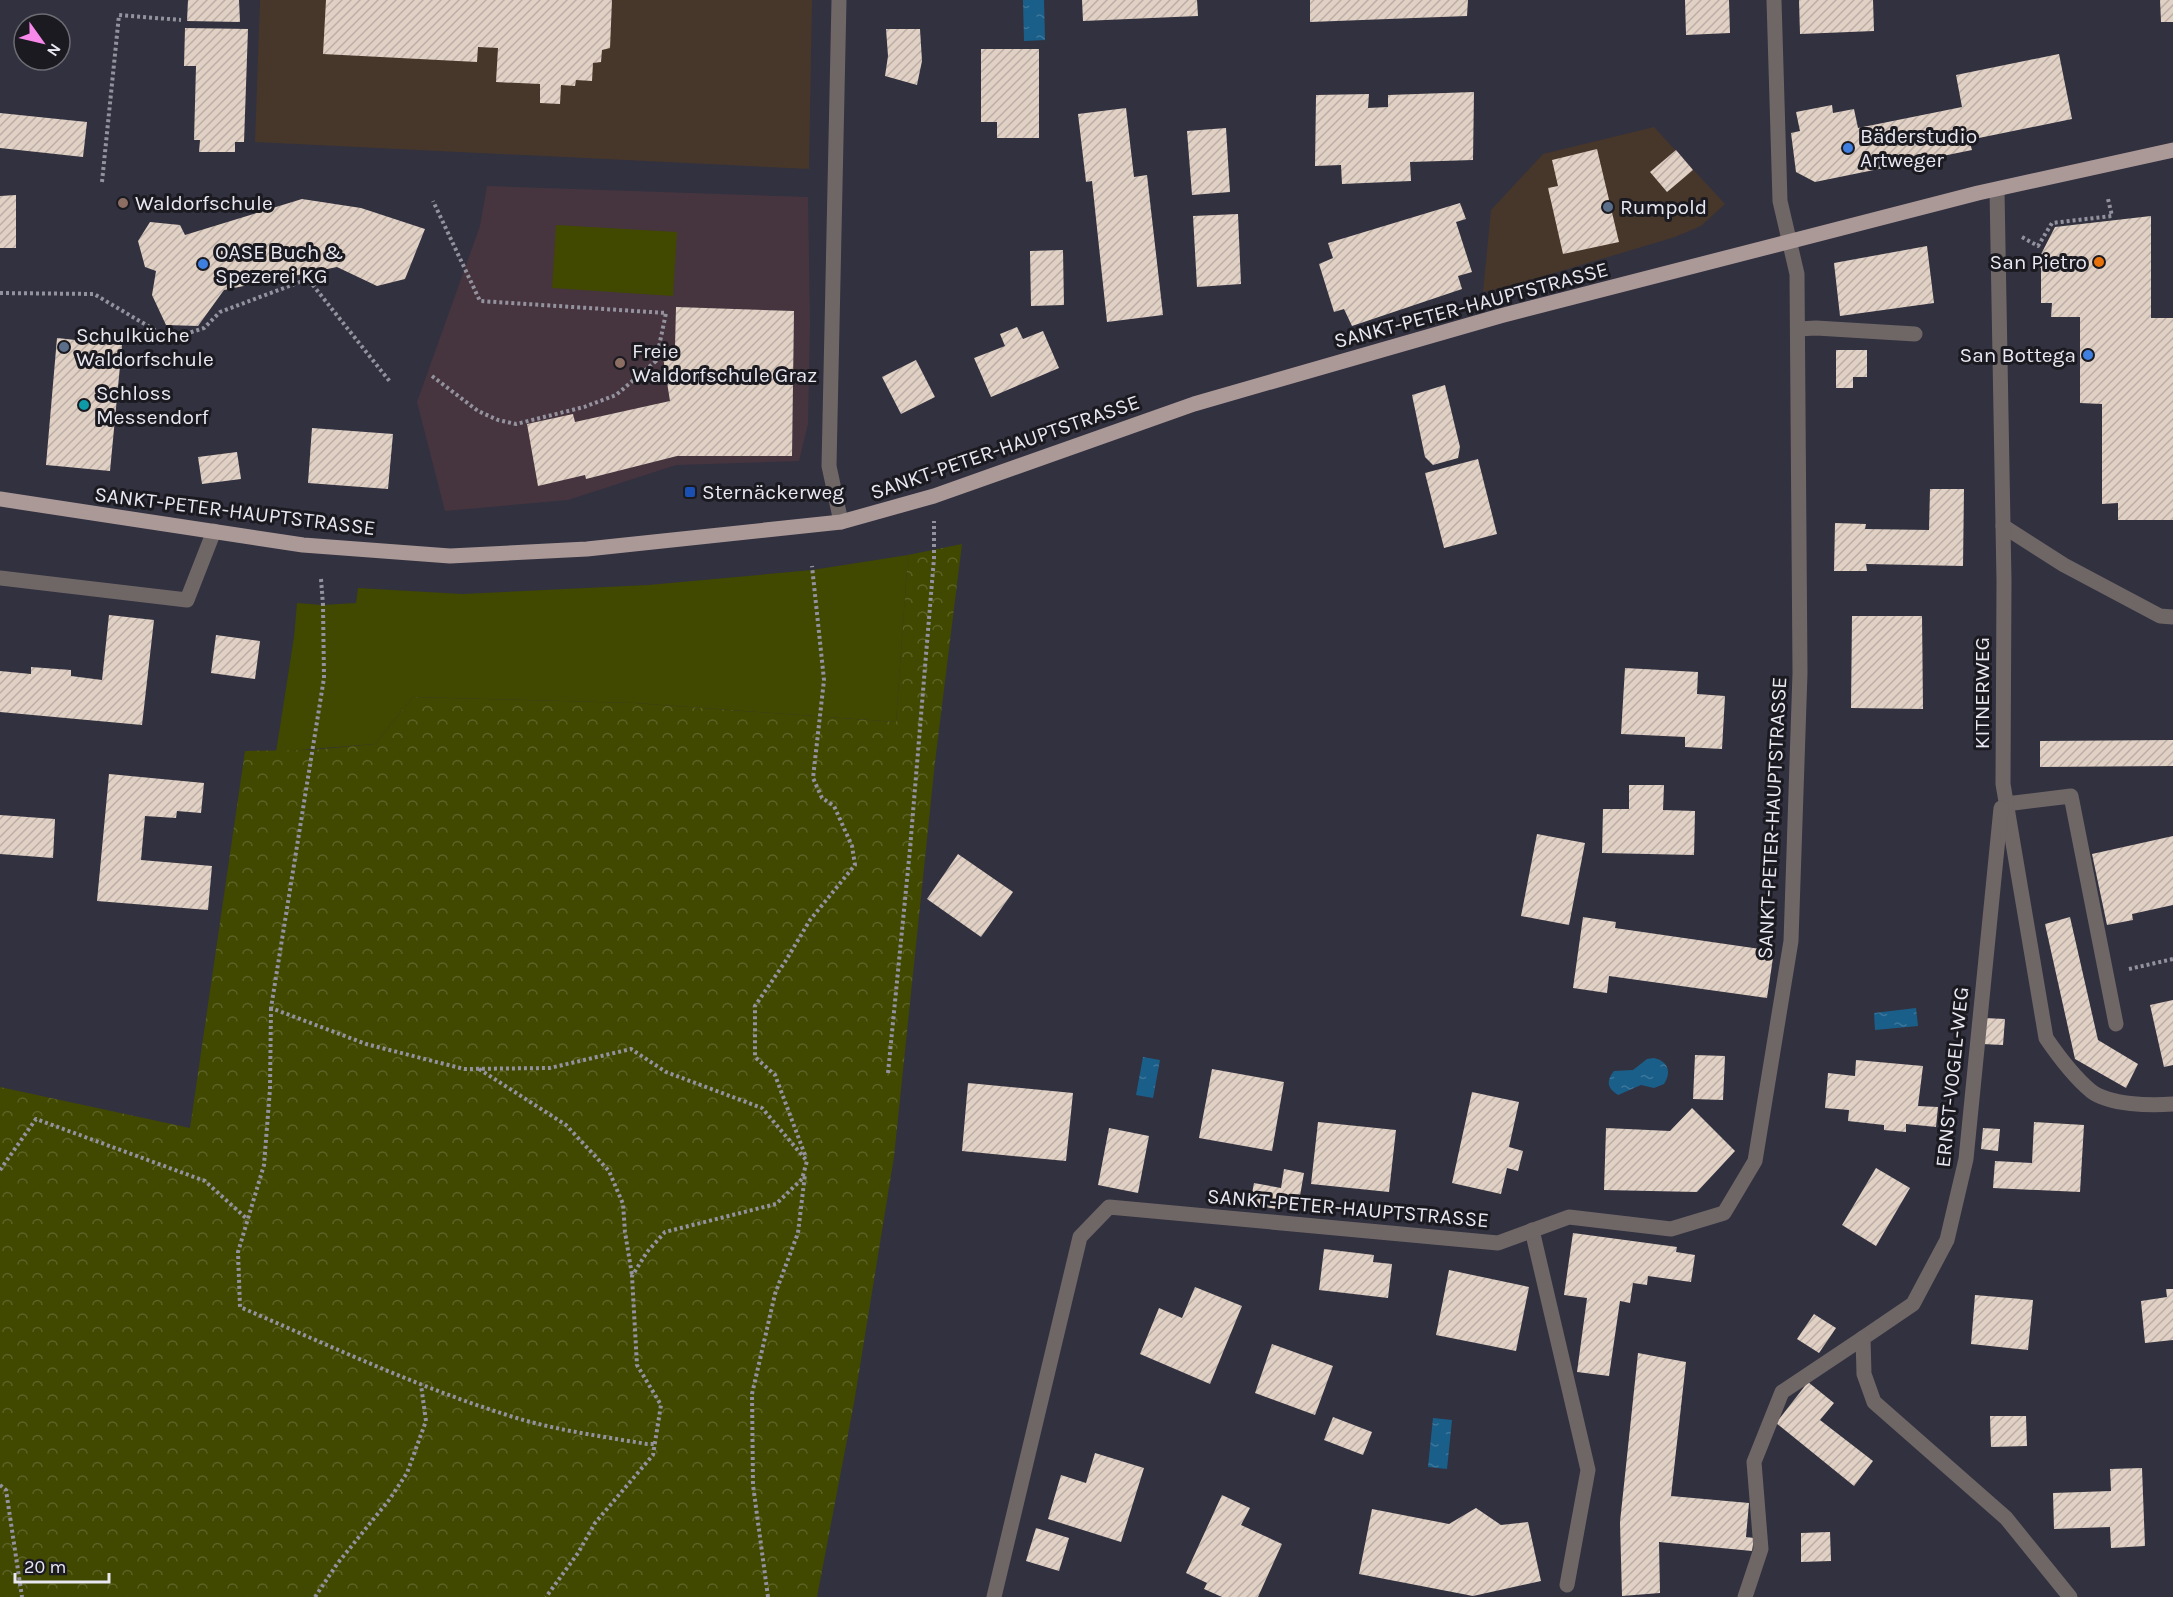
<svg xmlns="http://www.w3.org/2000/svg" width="2173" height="1597" font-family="Karla,sans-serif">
<defs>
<pattern id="forest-crowns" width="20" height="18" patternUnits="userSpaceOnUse" patternTransform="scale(1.5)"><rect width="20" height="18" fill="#414800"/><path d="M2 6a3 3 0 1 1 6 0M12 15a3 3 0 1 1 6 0" fill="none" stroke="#5c6226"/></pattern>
<pattern id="water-ripples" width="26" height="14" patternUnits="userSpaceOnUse" patternTransform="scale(1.5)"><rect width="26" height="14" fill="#1a5f8a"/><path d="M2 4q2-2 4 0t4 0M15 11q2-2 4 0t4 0" fill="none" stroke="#3b769b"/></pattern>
<pattern id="building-hatch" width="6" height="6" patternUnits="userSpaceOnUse" patternTransform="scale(1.5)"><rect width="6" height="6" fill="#e1d1c5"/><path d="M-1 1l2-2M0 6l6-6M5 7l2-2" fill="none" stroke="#baaea6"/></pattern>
</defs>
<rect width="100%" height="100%" fill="#32313f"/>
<g fill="#47372b">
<polygon points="260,0 812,0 809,169 255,142"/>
<polygon points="1654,127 1725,204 1701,226 1675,237 1511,286 1483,292 1491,210 1543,154"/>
</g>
<polygon fill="#46353f" points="487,186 808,197 810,324 808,424 799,461 676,465 568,500 445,511 417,402 480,226"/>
<g fill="#414800">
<polygon points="556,225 677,232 673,296 552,288"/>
<polygon points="908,555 896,722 634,703 413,697 375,744 276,752 294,637 297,603 323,605 356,603 358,588 462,594 648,585 812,570"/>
</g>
<polygon fill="url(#forest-crowns)" points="962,544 935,762 894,1157 854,1403 817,1597 0,1597 0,1087 190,1128 245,751 311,750 375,744 413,697 634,703 896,722 908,555"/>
<g fill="url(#water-ripples)">
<polygon points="1023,0 1044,0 1045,40 1024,41"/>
<polygon points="1916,1008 1918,1026 1875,1030 1874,1013"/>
<polygon points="1143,1057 1160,1060 1153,1098 1136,1095"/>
<path d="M1654 1058C1668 1061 1672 1072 1664 1084L1654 1088 1641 1085 1618 1095C1607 1088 1606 1081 1614 1071L1633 1070 1647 1059Z"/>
<polygon points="1433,1418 1452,1420 1447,1469 1428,1467"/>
</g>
<g fill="url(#building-hatch)">
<polygon points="188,0 239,0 240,22 187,21"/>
<polygon points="326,0 612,0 610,48 602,50 601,62 593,63 592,81 576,80 575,86 561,85 560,104 540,103 540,84 496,82 498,48 478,47 477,62 323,54"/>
<polygon points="1082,0 1197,0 1198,16 1083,21"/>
<polygon points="1310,0 1468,0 1467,16 1310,22"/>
<polygon points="1685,0 1729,0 1730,33 1686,35"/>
<polygon points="1799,0 1873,0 1874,31 1800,34"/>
<polygon points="2160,0 2173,0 2173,22 2161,22"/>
<polygon points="185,28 248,29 244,142 235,142 235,152 199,152 200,140 194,140 196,66 184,66"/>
<polygon points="886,29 920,29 922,61 917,85 885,76 888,56"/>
<polygon points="981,49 1039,49 1039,138 997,138 997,122 981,122"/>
<polygon points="2059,54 2072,119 1969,140 1972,150 1815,182 1796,172 1791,133 1800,131 1796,112 1832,105 1833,113 1854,109 1858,128 1962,107 1956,75"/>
<polygon points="1474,92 1473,160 1410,162 1411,181 1342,184 1341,165 1315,166 1316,95 1369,94 1368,108 1388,107 1388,95"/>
<polygon points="1126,108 1134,177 1147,175 1163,315 1107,322 1092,181 1086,182 1078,114"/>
<polygon points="0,113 87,122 83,157 0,148"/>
<polygon points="1226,128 1230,192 1192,195 1187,131"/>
<polygon points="1597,149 1619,242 1563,254 1548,188 1558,186 1552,160"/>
<polygon points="1676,150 1693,170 1667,192 1650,172"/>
<polygon points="16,195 16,248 0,248 0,196"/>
<polygon points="302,199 361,208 425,229 405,279 377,286 337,267 224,290 198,326 166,325 152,295 156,271 145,267 138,241 150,222 180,225 185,235"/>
<polygon points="1460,203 1466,219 1456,222 1472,272 1458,276 1462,289 1352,326 1344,309 1334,312 1319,264 1333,258 1328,243"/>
<polygon points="1238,214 1241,284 1197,287 1193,216"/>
<polygon points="2151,216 2151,318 2173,318 2173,520 2118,520 2118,503 2102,504 2102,404 2080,403 2080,317 2051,317 2052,303 2041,303 2041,268 2036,264 2055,227"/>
<polygon points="1927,246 1934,303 1840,316 1834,263"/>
<polygon points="1063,250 1064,305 1031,306 1030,251"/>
<polygon points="676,307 794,311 792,456 677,456 586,479 585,475 538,486 527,424 573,414 575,422 670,401 662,351 675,347"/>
<polygon points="1017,327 1023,339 1043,331 1059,368 991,397 974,358 1005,346 1000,334"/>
<polygon points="57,338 122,345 110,471 46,465"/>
<polygon points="1836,350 1867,350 1867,377 1853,377 1853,388 1836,388"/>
<polygon points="916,360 935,397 901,414 882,377"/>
<polygon points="1445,385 1460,447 1458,458 1433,465 1425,457 1412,395"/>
<polygon points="312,428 393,434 388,489 308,483"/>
<polygon points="237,452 241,479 202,484 198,457"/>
<polygon points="1478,459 1497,534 1444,548 1425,473"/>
<polygon points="1930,489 1964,489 1963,566 1866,564 1867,571 1834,571 1835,523 1866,524 1865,529 1929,530"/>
<polygon points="109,615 154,620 142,725 0,712 0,671 31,674 31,667 71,670 71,676 102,680"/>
<polygon points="1852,616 1922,616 1923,709 1851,708"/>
<polygon points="216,635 260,641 255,679 211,673"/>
<polygon points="1625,668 1698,672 1697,694 1725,696 1722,749 1685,747 1685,737 1621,734"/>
<polygon points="2173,740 2173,766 2040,767 2040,741"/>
<polygon points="109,774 204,783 201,813 177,811 176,818 145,816 141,860 212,866 208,910 97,901"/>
<polygon points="1629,785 1664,785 1663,810 1695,811 1694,855 1602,853 1603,809 1629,809"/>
<polygon points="0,815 55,819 53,858 0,854"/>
<polygon points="1537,834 1585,843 1569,925 1521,916"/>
<polygon points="2173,836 2173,905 2132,914 2133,920 2107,925 2092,854"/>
<polygon points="958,854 1013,892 981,937 927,899"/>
<polygon points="1583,917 1616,922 1615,928 1774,951 1767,998 1609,976 1607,993 1573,988"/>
<polygon points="2070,917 2098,1040 2138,1064 2126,1088 2075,1059 2045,924"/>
<polygon points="2173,1000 2173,1065 2164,1067 2150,1005"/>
<polygon points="1984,1018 2005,1019 2003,1045 1982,1044"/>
<polygon points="1695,1055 1725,1056 1723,1100 1693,1099"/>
<polygon points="1856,1060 1923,1066 1918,1106 1938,1107 1936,1127 1906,1124 1906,1132 1884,1130 1884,1125 1848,1121 1849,1110 1825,1108 1828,1073 1855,1076"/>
<polygon points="1212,1069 1284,1082 1272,1151 1199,1138"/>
<polygon points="968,1083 1073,1093 1066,1161 962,1151"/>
<polygon points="1472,1092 1519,1102 1509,1147 1523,1151 1518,1171 1507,1168 1501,1194 1452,1183"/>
<polygon points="1692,1108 1735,1151 1697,1192 1604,1190 1606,1128 1670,1131"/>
<polygon points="1318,1122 1396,1130 1389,1192 1311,1184"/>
<polygon points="2034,1122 2084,1125 2080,1192 1993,1188 1995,1161 2032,1163"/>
<polygon points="1109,1128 1149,1136 1138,1193 1098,1185"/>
<polygon points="1983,1128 2000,1129 1998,1151 1981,1149"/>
<polygon points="1876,1168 1910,1188 1876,1246 1842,1225"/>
<polygon points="1284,1169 1304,1173 1298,1207 1278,1204 1276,1209 1250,1204 1254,1183 1281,1188"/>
<polygon points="1573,1233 1677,1247 1676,1252 1695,1255 1691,1282 1648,1276 1647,1285 1633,1283 1630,1303 1620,1301 1609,1376 1577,1372 1587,1298 1564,1295"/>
<polygon points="1324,1249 1374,1255 1373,1262 1392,1264 1388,1298 1319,1290"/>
<polygon points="1449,1270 1529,1287 1516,1351 1436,1335"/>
<polygon points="1195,1287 1242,1306 1210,1384 1140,1354 1159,1308 1182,1318"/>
<polygon points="2166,1289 2173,1289 2173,1340 2145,1343 2141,1301 2167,1297"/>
<polygon points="1975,1295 2033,1300 2028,1350 1971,1344"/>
<polygon points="1814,1314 1836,1328 1819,1353 1797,1339"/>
<polygon points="1272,1344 1333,1366 1315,1415 1255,1393"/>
<polygon points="1638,1353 1686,1362 1671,1496 1749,1503 1746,1537 1754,1538 1752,1551 1659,1542 1660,1593 1622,1596 1620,1522"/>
<polygon points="1808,1382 1834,1403 1820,1420 1873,1461 1854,1486 1776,1423"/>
<polygon points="1990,1416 2026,1416 2027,1446 1991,1447"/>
<polygon points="1333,1417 1372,1432 1363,1455 1324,1440"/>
<polygon points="1095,1453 1144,1468 1121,1542 1048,1519 1061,1475 1086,1483"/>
<polygon points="2142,1468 2145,1546 2111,1548 2110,1527 2054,1529 2053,1493 2111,1491 2110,1469"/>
<polygon points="1222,1495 1250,1508 1241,1525 1282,1544 1258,1597 1222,1597 1204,1589 1207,1583 1186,1573"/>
<polygon points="1476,1508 1501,1525 1528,1522 1541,1581 1473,1596 1359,1574 1372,1509 1449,1524"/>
<polygon points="1036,1528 1069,1538 1059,1571 1026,1561"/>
<polygon points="1830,1532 1831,1561 1801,1562 1801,1533"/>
</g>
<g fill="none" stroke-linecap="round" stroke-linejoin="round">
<g stroke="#93929e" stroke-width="4" stroke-dasharray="3 3" stroke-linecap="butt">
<polyline points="102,182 119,15 181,20"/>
<polyline points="2022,237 2038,246 2052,223 2112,216 2108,199"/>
<polyline points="0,293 94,294 170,339 204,328 220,312 308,279 391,383"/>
<polyline points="432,376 478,411 498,420 516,424 584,407 616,395 656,361 666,313 480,301 433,201"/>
<polyline points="321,579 323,605 324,678 271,1008 366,1044 464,1069 550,1068 631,1049 666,1072 762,1108 807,1161 802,1179 776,1204 665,1232 647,1252 632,1276 637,1365 661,1405 653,1455 595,1523 578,1553 546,1597"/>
<polyline points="2129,969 2173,959"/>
<path d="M271 1008 270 1089 264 1165 238 1252 240 1307C328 1345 415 1386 507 1415 553 1430 600 1436 647 1444H655"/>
<polyline points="479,1069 566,1125 609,1171 623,1204 625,1232 632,1275"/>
<polyline points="888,1073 910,849 934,558 934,521"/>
<polyline points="805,1155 775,1075 755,1057 755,1006 785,962 810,920 855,865 852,846 834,806 822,798 813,778 824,680 812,566"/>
<polyline points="0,1170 36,1119 205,1181 247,1219"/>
<polyline points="0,1485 6,1490 22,1597"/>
<polyline points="315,1597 337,1564 389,1500 407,1473 426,1421 421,1385"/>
<polyline points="768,1597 753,1485 752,1394 775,1294 798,1233 805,1174"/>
</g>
<g stroke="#6f6666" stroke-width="15">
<polyline points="1798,329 1816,328 1915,334"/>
<polyline points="2003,526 2064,565 2160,616 2173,617"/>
<polyline points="0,578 187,600 214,531"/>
<polyline points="2006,804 2071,796 2116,1024"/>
<polyline points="1532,1230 1588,1470 1567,1585"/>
</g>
<g stroke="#6f6666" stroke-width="15">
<polyline points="839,0 829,466 841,522"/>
<path d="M1997 190 2004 581 2003 784 2046 1038C2059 1057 2073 1076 2091 1091 2109 1105 2151 1106 2173 1104"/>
<polyline points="2001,808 1966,1159 1947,1240 1913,1304 1863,1338 1864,1374 1874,1402 2006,1518 2070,1597"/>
<polyline points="994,1597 1080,1237 1109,1207 1498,1243 1569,1217 1671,1229 1724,1213 1755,1161 1791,941 1800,673 1797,274 1780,201 1774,0"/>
<polyline points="1745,1597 1761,1549 1754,1462 1782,1392 1863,1338"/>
</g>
<polyline stroke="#ab9998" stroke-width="15" points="0,499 303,545 450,556 587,549 841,522 934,496 1194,404 1500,316 1978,193 2173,150"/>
</g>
<g fill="#3f7fe0" stroke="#1a1a20" stroke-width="2">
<circle cx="1848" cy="148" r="6"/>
<circle cx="203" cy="264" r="6"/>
<circle cx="2088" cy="355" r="6"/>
</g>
<g fill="#8d6e63" stroke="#1a1a20" stroke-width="2">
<circle cx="123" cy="203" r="6"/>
<circle cx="620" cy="363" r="6"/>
</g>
<g fill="#5c6f8a" stroke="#1a1a20" stroke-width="2">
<circle cx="1608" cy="207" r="6"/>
<circle cx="64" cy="347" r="6"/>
</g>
<circle fill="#e8710a" stroke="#1a1a20" stroke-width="2" cx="2099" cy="262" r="6"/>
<circle fill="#0f9aa8" stroke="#1a1a20" stroke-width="2" cx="84" cy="405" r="6"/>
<rect fill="#1a4fb4" stroke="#1a1a20" stroke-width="2" x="684" y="486" width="12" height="12" rx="3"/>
<g text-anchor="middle" stroke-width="6" stroke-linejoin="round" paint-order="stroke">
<g font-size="21" fill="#e9e8f2" stroke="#1a1a20" text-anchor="start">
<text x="1860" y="143">Bäderstudio<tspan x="1860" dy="24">Artweger</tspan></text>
<text x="135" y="210">Waldorfschule</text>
<text x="1620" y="214">Rumpold</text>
<text x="215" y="259">OASE Buch &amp;<tspan x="215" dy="24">Spezerei KG</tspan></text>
<text x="2087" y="269" text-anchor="end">San Pietro</text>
<text x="76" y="342">Schulküche<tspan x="76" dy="24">Waldorfschule</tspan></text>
<text x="632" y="358">Freie<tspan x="632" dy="24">Waldorfschule Graz</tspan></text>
<text x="2076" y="362" text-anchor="end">San Bottega</text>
<text x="96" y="400">Schloss<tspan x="96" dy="24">Messendorf</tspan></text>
<text x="702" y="499">Sternäckerweg</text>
</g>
<g font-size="21" fill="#e9e8f2" stroke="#1a1a20">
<text transform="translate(1471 305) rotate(-15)" y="7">SANKT-PETER-HAUPTSTRASSE</text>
<text transform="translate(1005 447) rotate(-19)" y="7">SANKT-PETER-HAUPTSTRASSE</text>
<text transform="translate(235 511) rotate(7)" y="7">SANKT-PETER-HAUPTSTRASSE</text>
<text transform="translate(1982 693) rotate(-90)" y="7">KITNERWEG</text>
<text transform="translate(1772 818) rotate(-87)" y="7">SANKT-PETER-HAUPTSTRASSE</text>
<text transform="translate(1952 1077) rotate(-84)" y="7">ERNST-VOGEL-WEG</text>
<text transform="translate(1348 1208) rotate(5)" y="7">SANKT-PETER-HAUPTSTRASSE</text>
</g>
</g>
<g transform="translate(42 42) rotate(124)"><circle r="28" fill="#1a1a20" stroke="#6d6c74" stroke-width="1.5"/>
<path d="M0-4.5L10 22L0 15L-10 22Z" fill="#f888ea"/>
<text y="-9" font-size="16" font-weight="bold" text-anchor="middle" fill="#e9e8f2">N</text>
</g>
<path d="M15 1573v9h94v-9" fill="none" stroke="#e9e8f2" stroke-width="3"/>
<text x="24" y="1573" font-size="18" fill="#e9e8f2" stroke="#1a1a20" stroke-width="4.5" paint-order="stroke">20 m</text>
</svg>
